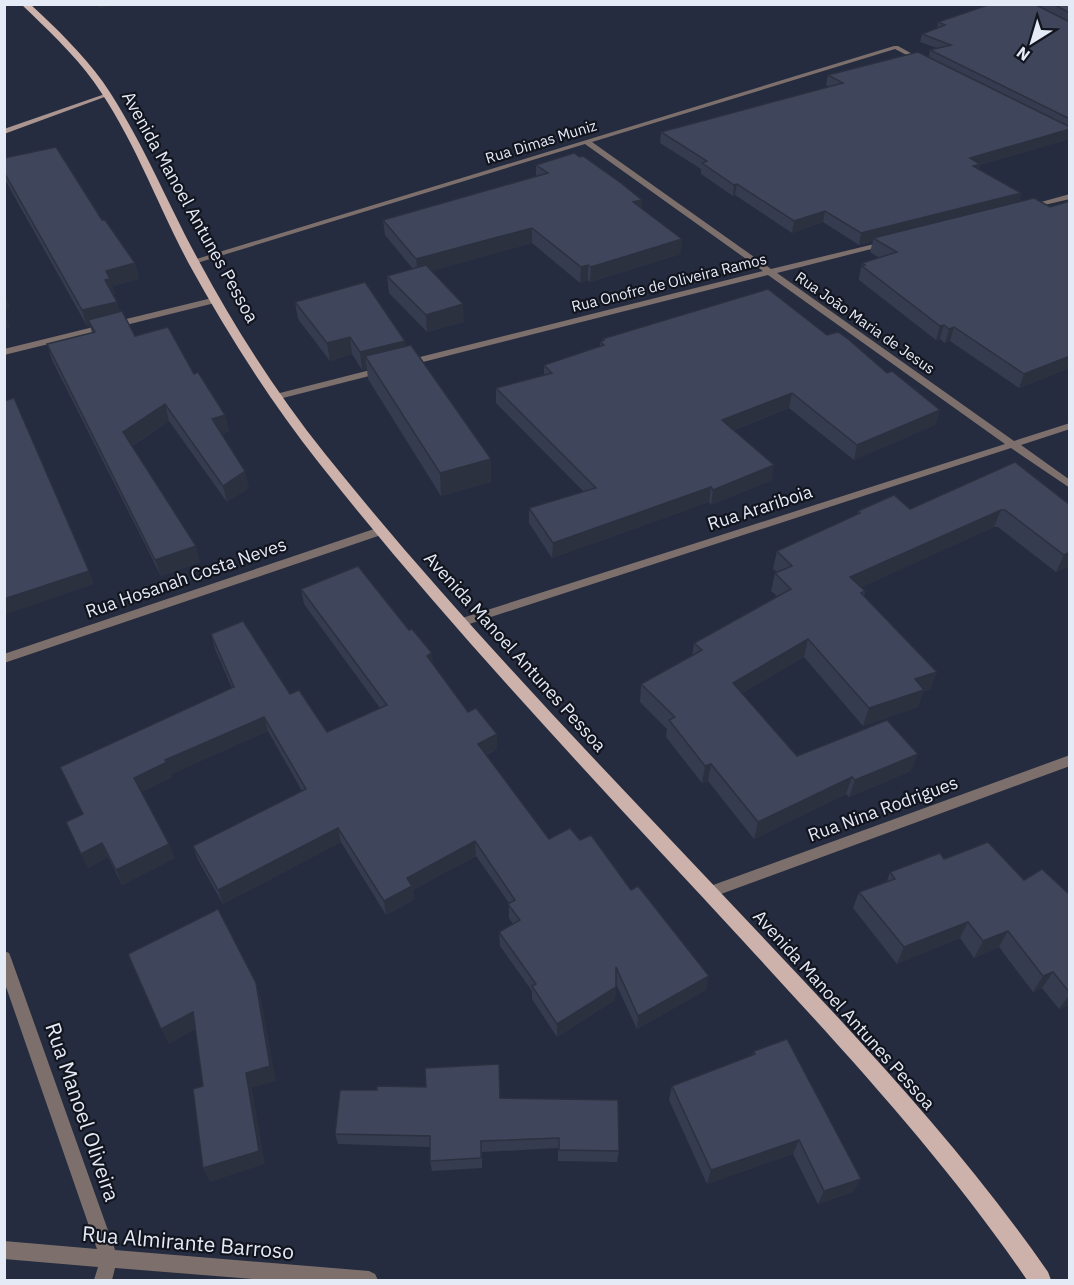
<svg xmlns="http://www.w3.org/2000/svg" width="1074" height="1285" font-family="'IBM Plex Sans',sans-serif">
<rect width="100%" height="100%" fill="#262c40"/>
<g fill="none" stroke-linecap="round" stroke-linejoin="round">
<g fill="#7d706c" fill-rule="evenodd">
<polygon points="894,46 898,46 925,61 920,62 895,49 592,142 771,269 891,240 891,244 777,273 1014,441 1070,423 1070,429 1021,445 1070,480 1070,488 1011,448 460,627 456,626 454,623 456,620 1005,444 768,275 407,366 404,365 404,361 763,271 585,144 197,263 190,261"/>
<polygon points="1070,194 1070,199 1027,209 1023,207"/>
<polygon points="216,297 219,298 219,302 4,355 4,349"/>
<polygon points="382,367 387,370 385,372 275,400 270,397 272,395"/>
<polygon points="380,527 384,528 385,531 384,534 4,663 4,654"/>
<polygon points="1070,755 1070,766 710,898 705,896 703,892 705,888"/>
<polygon points="4,951 9,953 11,958 115,1250 369,1271 375,1274 378,1280 267,1280 115,1268 112,1280 94,1280 98,1267 4,1259 4,1241 97,1249 4,981"/>
</g>
<polygon fill="#aa9590" fill-rule="evenodd" points="105,94 110,95 4,134 4,129"/>
<path fill="#ccb2ab" fill-rule="evenodd" d="M21 4H30C56 28 82 53 103 82 142 139 167 203 200 263 236 330 278 395 326 455 459 621 609 774 755 929 859 1039 962 1148 1048 1272L1051 1280H1027C944 1158 843 1050 743 941 599 785 451 630 319 463 270 401 227 333 189 264 157 204 134 138 94 82 73 53 47 29 21 4Z"/>
</g>
<g fill="#363c4f">
<polygon points="1036,4 1070,4 1070,22"/>
<polygon points="938,22 1070,22 1070,136 1069,139 980,165 979,169 1021,193 1019,202 1070,368 1019,388 950,341 945,343 940,339 936,340 859,280 859,277 862,263 880,258 870,252 873,241 859,245 823,222 792,233 735,195 733,196 701,174 701,169 660,143 661,132 829,87 826,85 828,75 929,57 930,50 937,48 920,42 922,34 937,28"/>
<polygon points="4,158 102,220 135,263 139,279 112,286 115,294 113,295 117,302 119,312 135,336 194,374 225,415 229,431 221,434 249,488 227,502 169,421 132,446 200,562 161,576 52,360 47,344 92,333 90,326 87,326 4,178"/>
<polygon points="536,165 642,200 641,208 681,254 590,282 588,280 580,283 532,243 431,271 464,322 427,332 389,293 387,276 413,269 385,235 383,220 536,177"/>
<polygon points="295,302 406,346 491,482 441,496 368,379 367,369 362,370 352,354 330,361 298,319"/>
<polygon points="827,335 887,373 940,410 935,425 854,460 789,408 734,430 772,480 711,505 709,502 552,558 529,523 529,508 584,492 496,403 496,388 544,375 544,365 600,346 600,342 602,341 602,339"/>
<polygon points="1015,462 1070,566 1056,572 998,527 994,527 861,587 865,591 864,596 931,689 923,692 918,707 863,726 804,657 742,693 797,756 911,771 849,797 846,794 754,839 708,781 702,783 666,737 667,729 640,702 641,684 692,656 694,643 777,596 771,591 775,573 777,572 773,569 777,551 857,515 858,511 910,509"/>
<polygon points="301,589 433,664 468,712 497,734 497,749 486,755 549,839 580,840 706,990 637,1029 616,984 615,1000 557,1037 532,999 532,991 500,946 499,932 513,924 509,918 509,903 476,856 413,890 414,900 386,915 341,842 223,904 198,860 193,846 302,791 268,731 171,774 172,777 141,792 175,858 122,885 108,857 88,868 83,814 232,688 215,649 211,634 290,694 327,732 380,708 304,604"/>
<polygon points="944,859 1024,880 1070,895 1070,1005 1059,1009 1042,988 1033,992 999,947 974,958 960,938 897,964 853,908 859,892 887,881 890,872"/>
<polygon points="754,1051 853,1192 818,1204 793,1154 707,1184 669,1100 672,1086 752,1055"/>
<polygon points="500,1098 619,1151 617,1162 558,1161 558,1148 482,1152 482,1168 432,1171 430,1161 430,1147 338,1144 335,1134"/>
</g>
<g fill="#2c3140">
<polygon points="98,4 114,4 99,9"/>
<polygon points="1070,129 1069,139 980,165 977,175 970,158"/>
<polygon points="737,184 735,195 733,196 734,185"/>
<polygon points="1021,193 1018,205 873,238 873,241 859,245 861,233"/>
<polygon points="642,200 641,215 633,202"/>
<polygon points="825,211 823,222 792,233 794,221"/>
<polygon points="532,228 532,243 418,275 416,259"/>
<polygon points="682,239 681,254 590,282 591,267"/>
<polygon points="135,263 139,279 112,286 115,294 110,296 105,280 106,271"/>
<polygon points="588,265 588,280 580,283 581,267"/>
<polygon points="4,293 10,308 4,309"/>
<polygon points="117,302 121,318 88,320 90,326 87,326 82,310"/>
<polygon points="463,304 464,322 427,332 426,315"/>
<polygon points="4,313 11,328 4,329"/>
<polygon points="944,325 940,339 936,340 940,326"/>
<polygon points="954,327 950,341 945,343 949,329"/>
<polygon points="350,337 352,354 330,361 327,343"/>
<polygon points="405,341 407,359 365,356 367,369 362,370 360,352"/>
<polygon points="1070,356 1070,368 1019,388 1024,374"/>
<polygon points="792,393 789,408 720,435 722,420"/>
<polygon points="165,404 169,421 128,448 123,432"/>
<polygon points="940,410 935,425 854,460 857,445"/>
<polygon points="225,415 229,431 216,435 212,419"/>
<polygon points="491,459 491,482 441,496 440,473"/>
<polygon points="774,465 772,480 711,505 713,490"/>
<polygon points="245,471 249,488 227,502 223,486"/>
<polygon points="711,487 709,502 552,558 553,543"/>
<polygon points="1001,510 994,527 845,595 850,577"/>
<polygon points="196,546 200,562 161,576 155,560"/>
<polygon points="1070,552 1070,566 1056,572 1064,555"/>
<polygon points="89,571 94,584 4,615 4,599"/>
<polygon points="808,639 804,657 730,700 733,683"/>
<polygon points="432,653 433,668 427,656"/>
<polygon points="937,672 931,689 923,692 918,707 863,726 869,708 915,679"/>
<polygon points="264,717 268,731 171,774 172,777 140,793 134,778 165,760"/>
<polygon points="497,734 497,749 478,758 478,744"/>
<polygon points="918,754 911,771 849,797 855,780"/>
<polygon points="711,764 708,781 702,783 705,766"/>
<polygon points="852,777 846,794 754,839 758,822"/>
<polygon points="338,828 341,842 223,904 218,890"/>
<polygon points="475,841 476,856 413,890 414,900 386,915 384,901 407,878"/>
<polygon points="102,843 108,857 88,868 81,854"/>
<polygon points="169,844 175,858 122,885 116,870"/>
<polygon points="968,922 960,938 897,964 904,947"/>
<polygon points="1008,931 999,947 974,958 983,941"/>
<polygon points="1053,972 1042,988 1033,992 1043,976"/>
<polygon points="709,976 706,990 637,1029 638,1016"/>
<polygon points="256,983 261,999 276,1081 252,1088 265,1164 210,1182 203,1168 246,1073"/>
<polygon points="616,987 615,1000 557,1037 557,1024"/>
<polygon points="1070,994 1070,1005 1059,1009"/>
<polygon points="193,1012 200,1027 169,1044 161,1029"/>
<polygon points="799,1140 793,1154 707,1184 711,1170"/>
<polygon points="861,1179 853,1192 818,1204 824,1191"/>
</g>
<g fill="#3f465c" stroke="#2c3140" stroke-width="1.5">
<polygon points="991,4 1034,4 1070,22 1070,119 930,50 951,45 922,34 945,25 938,22"/>
<polygon points="1053,4 1070,4 1070,13"/>
<polygon points="918,52 1070,127 1070,129 970,158 980,164 973,166 1021,193 861,233 825,211 794,221 737,184 734,185 702,163 707,161 661,132 843,83 828,75"/>
<polygon points="56,147 102,220 105,220 135,263 106,271 110,279 105,280 117,302 82,310 4,172 4,158"/>
<polygon points="574,153 580,157 583,156 621,183 642,200 633,202 682,239 591,267 588,265 581,267 532,228 416,259 383,220 548,173 536,165"/>
<polygon points="1034,198 1050,207 1070,201 1070,356 1024,374 954,327 949,329 944,325 940,326 862,266 865,265 862,263 897,252 873,238"/>
<polygon points="426,265 463,304 426,315 387,276"/>
<polygon points="365,282 405,341 360,352 350,337 327,343 295,302"/>
<polygon points="768,289 827,335 838,332 848,339 887,373 892,371 940,410 857,445 792,393 722,420 774,465 713,490 711,487 553,543 529,508 596,488 496,388 552,373 544,365 604,345 600,342 604,340 602,339"/>
<polygon points="122,311 135,336 168,327 194,374 198,372 225,415 212,419 245,471 223,486 165,404 123,432 196,546 155,560 47,344 95,332 88,320"/>
<polygon points="411,345 491,459 440,473 365,356"/>
<polygon points="14,398 89,571 4,599 4,401"/>
<polygon points="1015,462 1070,505 1070,552 1064,555 1005,510 1001,510 850,577 865,591 861,593 937,672 915,679 924,690 869,708 808,639 733,683 797,756 887,720 918,754 855,780 852,777 758,822 711,764 705,766 669,720 675,717 641,684 702,650 694,643 791,589 775,573 792,566 777,551 860,513 858,511 894,495 910,509"/>
<polygon points="358,566 409,630 412,629 432,653 427,656 468,712 476,708 497,734 478,744 549,839 570,828 580,840 591,835 631,890 638,886 709,976 638,1016 616,967 616,987 557,1024 532,986 536,984 499,932 520,920 508,904 515,900 475,841 407,878 412,886 384,901 338,828 218,890 193,846 306,789 264,717 165,760 167,762 134,778 169,844 116,870 102,843 81,854 66,822 83,814 60,767 234,687 211,634 243,621 290,694 299,690 327,732 387,705 301,589"/>
<polygon points="988,842 1024,880 1042,869 1070,895 1070,993 1053,972 1043,976 1008,931 983,941 968,922 904,947 859,892 895,879 890,872 940,853 944,859"/>
<polygon points="218,909 256,983 270,1066 246,1073 259,1151 203,1168 193,1089 203,1086 193,1012 161,1029 128,954"/>
<polygon points="787,1039 861,1179 824,1191 799,1140 711,1170 672,1086 755,1054 754,1051"/>
<polygon points="499,1064 500,1098 618,1100 619,1151 559,1150 559,1138 481,1141 481,1158 430,1161 430,1136 335,1134 340,1090 377,1090 377,1086 426,1087 425,1068"/>
</g>
<g text-anchor="middle" stroke-width="4.5" stroke-linejoin="round" paint-order="stroke">
<g font-size="15" fill="#e5eaf7" stroke="#12151e">
<text transform="translate(541 142) rotate(-17)" y="5">Rua Dimas Muniz</text>
<text transform="translate(669 283) rotate(-14)" y="5">Rua Onofre de Oliveira Ramos</text>
<text transform="translate(865 323) rotate(35)" y="5">Rua João Maria de Jesus</text>
</g>
<g font-size="18" fill="#e5eaf7" stroke="#12151e">
<text transform="translate(190 207) rotate(61)" y="6">Avenida Manoel Antunes Pessoa</text>
<text transform="translate(760 508) rotate(-18)" y="6">Rua Arariboia</text>
<text transform="translate(186 578) rotate(-19)" y="6">Rua Hosanah Costa Neves</text>
<text transform="translate(515 652) rotate(48)" y="6">Avenida Manoel Antunes Pessoa</text>
<text transform="translate(883 809) rotate(-20)" y="6">Rua Nina Rodrigues</text>
<text transform="translate(844 1010) rotate(48)" y="6">Avenida Manoel Antunes Pessoa</text>
</g>
<g font-size="21" fill="#e5eaf7" stroke="#12151e">
<text transform="translate(82 1112) rotate(71)" y="7">Rua Manoel Oliveira</text>
<text transform="translate(188 1243) rotate(5)" y="7">Rua Almirante Barroso</text>
</g>
</g>
<rect width="1074" height="1285" fill="none" stroke="#e5eaf7" stroke-width="12"/>
<g transform="translate(1032 42) rotate(217)" stroke="#12151e" stroke-width="4.5" paint-order="stroke">
<path d="M0-4.5L10 22L0 15L-10 22Z" fill="#e5eaf7"/>
<text y="-9" font-size="16" font-weight="bold" text-anchor="middle" fill="#e5eaf7">N</text>
</g>
</svg>
